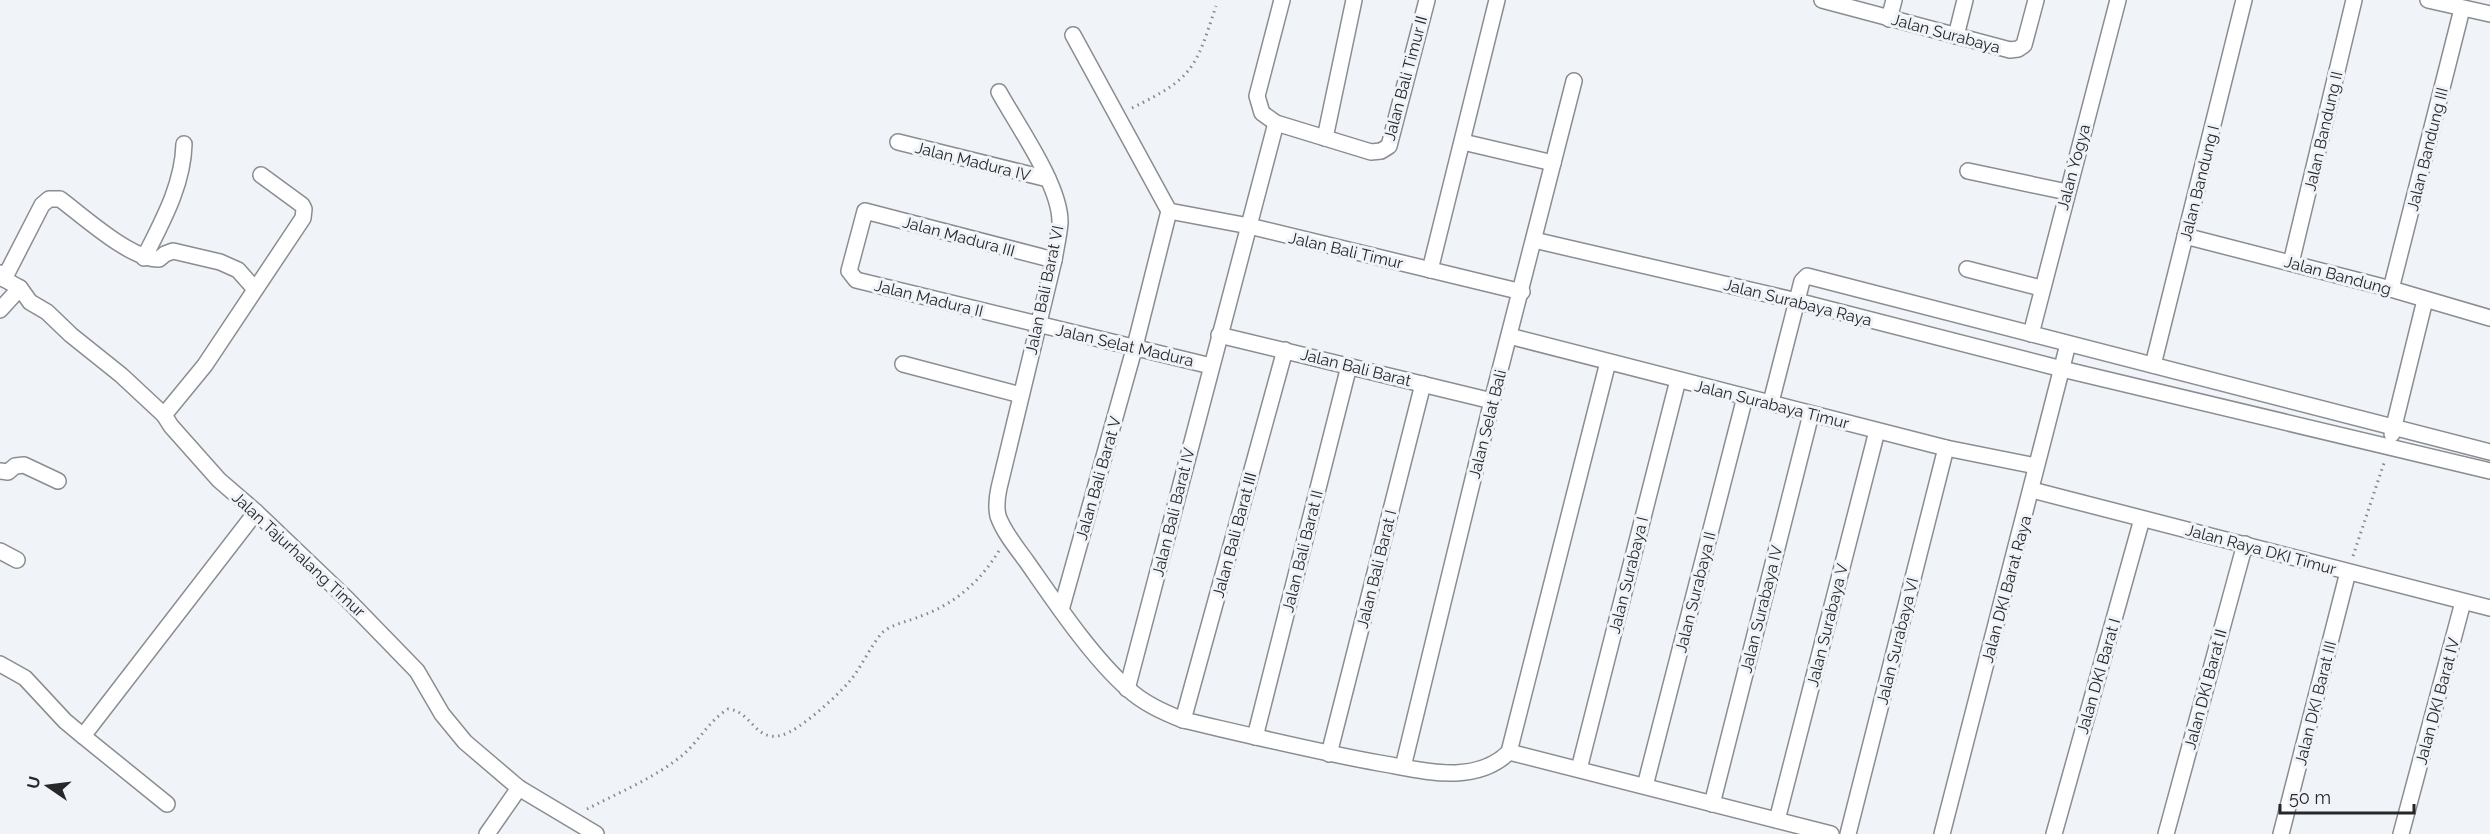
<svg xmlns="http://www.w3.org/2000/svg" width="2490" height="834" font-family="Raleway,sans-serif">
<rect width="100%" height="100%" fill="#f0f3f8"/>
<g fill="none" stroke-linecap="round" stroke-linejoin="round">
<defs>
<g id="minor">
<polyline points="1282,0 1257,96 1262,113 1276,123 1371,152 1381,151 1389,146 1427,0"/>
<polyline points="1822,0 2010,50 2018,49 2024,45 2036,0"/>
<polyline points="2428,0 2490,14"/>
<polyline points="1889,19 1894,0"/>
<polyline points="1956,36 1965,0"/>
<path d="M999 92C1017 125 1061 186 1060 223 1059 235 1056 248 1054 260L999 488C997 497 996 507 998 516 1004 533 1017 548 1027 562 1055 602 1091 656 1127 688 1143 703 1163 712 1183 720 1248 735 1313 751 1379 763 1403 767 1431 774 1456 773 1476 772 1495 766 1509 752L1608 362"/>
<polyline points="1325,138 1354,0"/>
<polyline points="898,142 1048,179"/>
<polyline points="1463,142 1553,163"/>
<polyline points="1968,171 2067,192"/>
<polyline points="1169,211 1249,226 1522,292"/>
<polyline points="2185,236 2391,289 2490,318"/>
<polyline points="1534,240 1797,301 2062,369 2490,471"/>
<path d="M144 258C162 222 183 185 184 144"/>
<polyline points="1054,260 865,211 849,271 856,280 1211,366"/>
<polyline points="2291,263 2354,0"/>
<polyline points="1967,269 2041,288"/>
<polyline points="1430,270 1497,0"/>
<polyline points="0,273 4,279 20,288 30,302 47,312 71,335 121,375 164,415 171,426 219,480 256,512 347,599 417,671 442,714 465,742 519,788 596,834"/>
<path d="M4 279 42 205 49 199H60C83 216 131 260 159 259L165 254 173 251 220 262 238 270 254 288"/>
<polyline points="2391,289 2462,9"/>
<polyline points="0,310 20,288"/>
<polyline points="2031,334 2118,0"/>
<polyline points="1219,335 1492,401"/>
<polyline points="1509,336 1946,448 2036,466"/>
<polyline points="903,364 1021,395"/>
<polyline points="2153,365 2244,0"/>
<polyline points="1771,402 1802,281 1807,276 2490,452"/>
<polyline points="164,415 205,365 303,218 304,209 302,205 261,175"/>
<polyline points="2392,434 2425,300"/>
<polyline points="0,471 8,472 15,466 24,465 58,481"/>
<polyline points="2032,490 2490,608"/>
<polyline points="0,551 17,560"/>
<polyline points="1061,610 1135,346 1169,211 1073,35"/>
<polyline points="0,664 25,678 65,721 83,736 256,512"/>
<polyline points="1127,689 1276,123"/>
<polyline points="1183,720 1285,350"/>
<polyline points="83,736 167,804"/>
<polyline points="1255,737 1349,366"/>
<polyline points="1509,752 1831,834"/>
<polyline points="1329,754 1423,384"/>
<polyline points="1403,767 1492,401 1574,81"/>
<polyline points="1579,769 1678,380"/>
<polyline points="1645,786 1745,397"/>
<polyline points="1712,804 1811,414"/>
<polyline points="1777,820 1877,431"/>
<polyline points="487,834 519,788"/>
<polyline points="1848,834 1946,448"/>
<polyline points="1942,834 2068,344"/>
<polyline points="2054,834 2142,519"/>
<polyline points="2166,834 2245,544"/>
<polyline points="2281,834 2348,572"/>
<polyline points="2401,834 2463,602"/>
</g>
</defs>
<use href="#minor" stroke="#8a8d91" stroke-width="18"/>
<g stroke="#86888c" stroke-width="3" stroke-dasharray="1.5 4.5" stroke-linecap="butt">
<path d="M1132 108C1193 78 1195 70 1216 6"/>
<polyline points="2353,556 2384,463"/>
<path d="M587 809C620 792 657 777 685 753 700 739 710 720 728 709 752 711 755 743 782 735 799 731 837 696 849 682 862 667 870 646 883 632 892 624 910 621 921 616 955 604 981 581 1000 549"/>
</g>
<use href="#minor" stroke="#fff" stroke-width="15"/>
</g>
<g text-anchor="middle" stroke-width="6" stroke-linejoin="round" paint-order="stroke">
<g font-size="16" fill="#262729" stroke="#f0f3f8">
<text transform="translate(1946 33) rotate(15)" y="6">Jalan Surabaya</text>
<text transform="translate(1405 78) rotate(-75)" y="6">Jalan Bali Timur II</text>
<text transform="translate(2323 131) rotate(-77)" y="6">Jalan Bandung II</text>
<text transform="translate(2427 149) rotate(-76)" y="6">Jalan Bandung III</text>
<text transform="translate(973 161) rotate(14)" y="6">Jalan Madura IV</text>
<text transform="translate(2073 167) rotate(-75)" y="6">Jalan Yogya</text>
<text transform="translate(2199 183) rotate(-76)" y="6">Jalan Bandung I</text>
<text transform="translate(959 236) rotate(15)" y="6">Jalan Madura III</text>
<text transform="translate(1346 250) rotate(13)" y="6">Jalan Bali Timur</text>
<text transform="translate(2338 275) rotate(15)" y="6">Jalan Bandung</text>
<text transform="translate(1044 290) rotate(-78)" y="6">Jalan Bali Barat VI</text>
<text transform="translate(929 298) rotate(14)" y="6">Jalan Madura II</text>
<text transform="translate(1798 302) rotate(14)" y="6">Jalan Surabaya Raya</text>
<text transform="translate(1125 345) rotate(13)" y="6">Jalan Selat Madura</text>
<text transform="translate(1356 367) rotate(14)" y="6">Jalan Bali Barat</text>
<text transform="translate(1772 404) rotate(14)" y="6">Jalan Surabaya Timur</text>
<text transform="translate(1487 424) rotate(-76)" y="6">Jalan Selat Bali</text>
<text transform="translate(1098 478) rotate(-74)" y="6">Jalan Bali Barat V</text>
<text transform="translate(1173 512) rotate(-76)" y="6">Jalan Bali Barat IV</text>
<text transform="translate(1234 535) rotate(-75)" y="6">Jalan Bali Barat III</text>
<text transform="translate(2261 549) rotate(15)" y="6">Jalan Raya DKI Timur</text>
<text transform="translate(1302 551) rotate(-76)" y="6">Jalan Bali Barat II</text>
<text transform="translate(299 554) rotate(43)" y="6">Jalan Tajurhalang Timur</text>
<text transform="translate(1376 569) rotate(-76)" y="6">Jalan Bali Barat I</text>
<text transform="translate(1628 575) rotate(-76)" y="6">Jalan Surabaya I</text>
<text transform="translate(2006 589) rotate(-75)" y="6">Jalan DKI Barat Raya</text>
<text transform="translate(1695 592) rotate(-76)" y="6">Jalan Surabaya II</text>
<text transform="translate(1761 609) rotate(-76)" y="6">Jalan Surabaya IV</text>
<text transform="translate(1827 625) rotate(-76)" y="6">Jalan Surabaya V</text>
<text transform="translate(1897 641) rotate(-76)" y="6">Jalan Surabaya VI</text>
<text transform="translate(2098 676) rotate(-74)" y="6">Jalan DKI Barat I</text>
<text transform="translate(2205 689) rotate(-75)" y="6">Jalan DKI Barat II</text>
<text transform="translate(2437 701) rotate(-75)" y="6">Jalan DKI Barat IV</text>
<text transform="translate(2315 703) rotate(-76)" y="6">Jalan DKI Barat III</text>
</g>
</g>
<g transform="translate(48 786) rotate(284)" stroke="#f0f3f8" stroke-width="4.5" paint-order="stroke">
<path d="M0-4.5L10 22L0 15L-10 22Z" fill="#262729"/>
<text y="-9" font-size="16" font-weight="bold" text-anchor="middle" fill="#262729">U</text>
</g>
<path d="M2280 804v9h134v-9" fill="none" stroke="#262729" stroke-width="3"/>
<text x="2289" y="804" font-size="18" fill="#262729" stroke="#f0f3f8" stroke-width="4.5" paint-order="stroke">50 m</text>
</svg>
